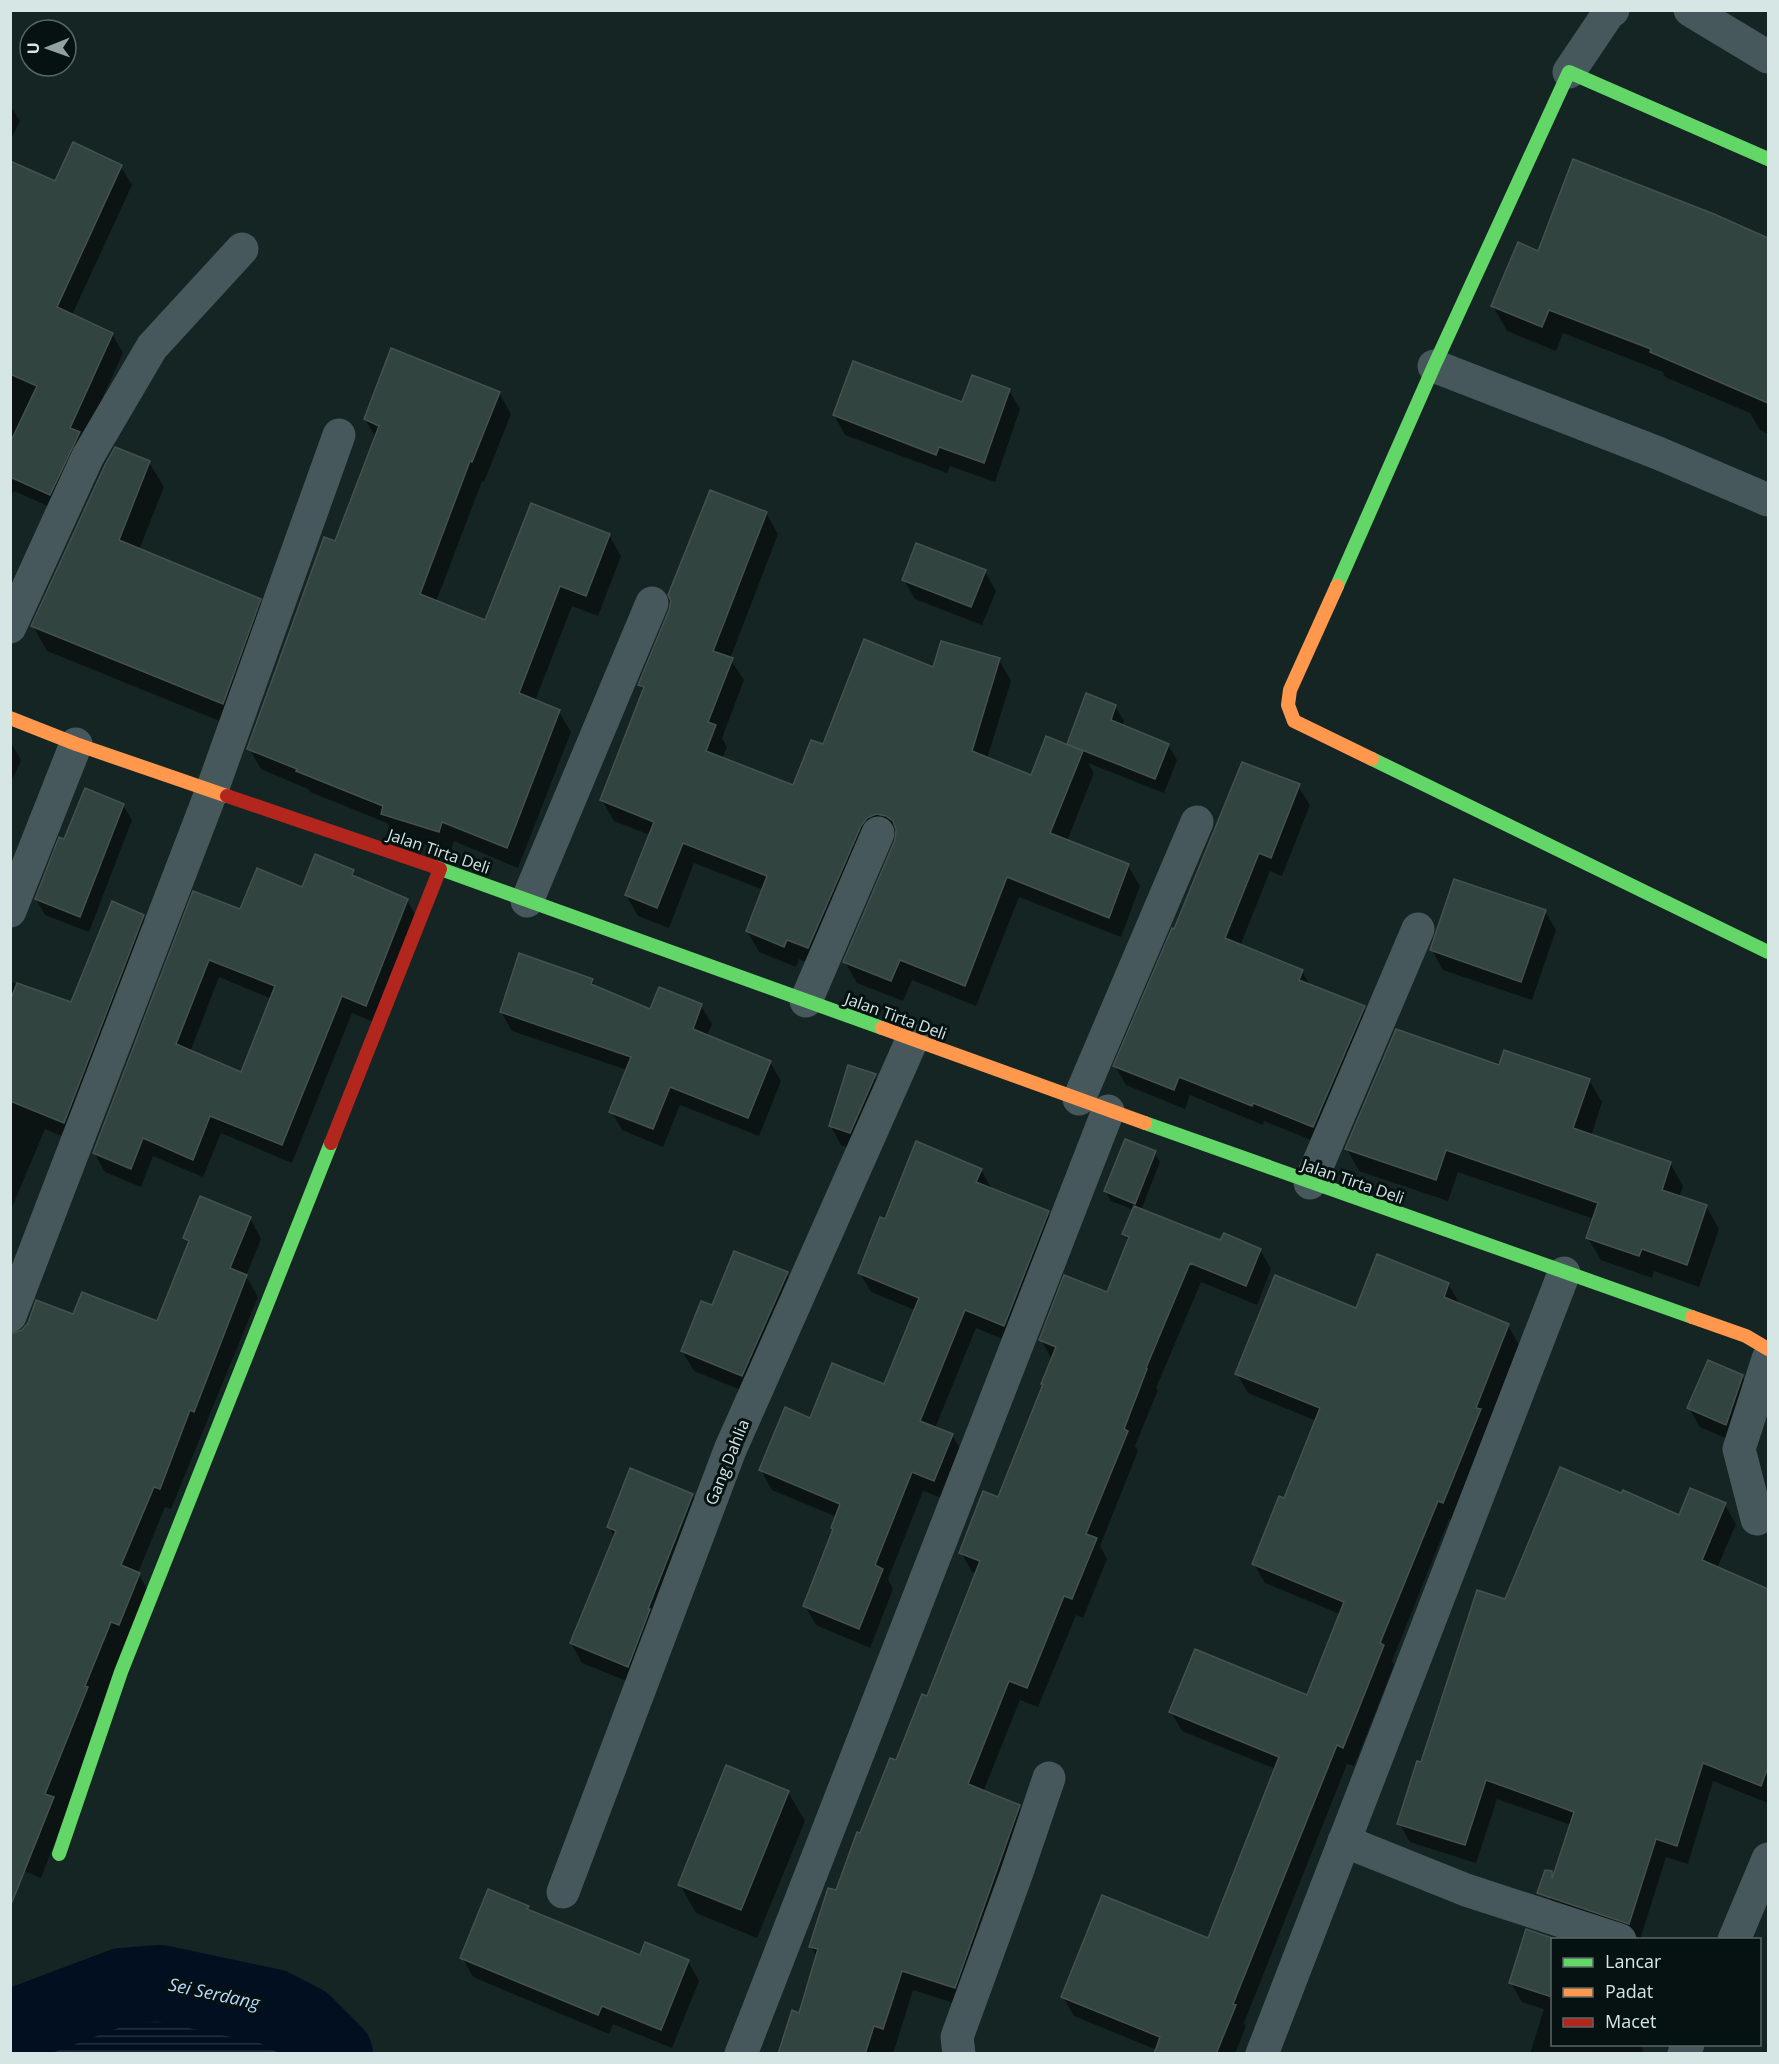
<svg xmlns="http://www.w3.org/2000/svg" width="1779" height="2064" font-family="'Open Sans',sans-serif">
<defs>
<pattern id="water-rules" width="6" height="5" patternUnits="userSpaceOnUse" patternTransform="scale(1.5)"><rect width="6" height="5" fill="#020f20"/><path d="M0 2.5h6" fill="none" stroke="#263240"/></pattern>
</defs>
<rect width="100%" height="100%" fill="#152524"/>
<polygon fill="url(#water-rules)" points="19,1995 174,2007 292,2053 11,2053 11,1999"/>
<g fill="#0007" fill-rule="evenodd">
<polygon points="10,105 20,121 10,141"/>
<polygon points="10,163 55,183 121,167 132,185 72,315 112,334 123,353 83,440 61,512 14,491 10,498"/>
<polygon points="1714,215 1768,239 1768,434 1760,430 1750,413 1665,377 1663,372 1563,333 1556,351 1507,331 1493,306 1539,253"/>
<polygon points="1009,390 1020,409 995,482 950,466 947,473 845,435 834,415 963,404"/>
<polygon points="499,393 511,414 484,482 482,481 436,602 486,622 609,535 621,556 598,616 572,606 535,701 559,712 571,732 518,868 454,841 450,852 394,834 387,823 310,792 308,789 261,769 249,748 336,543 376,438 365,419"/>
<polygon points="149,462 164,487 139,550 259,600 274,625 237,728 47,651 33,626"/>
<polygon points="766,513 778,534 730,659 744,680 722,738 727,747 722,759 793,787 824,746 934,669 999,660 1011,681 987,759 1032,777 1071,748 1068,744 1115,706 1124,721 1122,726 1168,745 1177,760 1164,793 1088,763 1094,773 1067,841 1128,866 1140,886 1121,937 1019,897 976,1006 912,980 903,1001 857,983 845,962 897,836 888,835 820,968 799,959 796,967 759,952 747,931 764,890 694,863 669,928 638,916 626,895 650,835 614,821 602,800 644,692 640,685"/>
<polygon points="985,572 996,591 982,625 915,599 904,580"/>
<polygon points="10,741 21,760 10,785"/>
<polygon points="1298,786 1310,805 1282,876 1270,871 1240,946 1302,971 1311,987 1364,1008 1375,1027 1324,1145 1264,1121 1263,1125 1190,1095 1185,1109 1126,1085 1115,1066 1175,931"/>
<polygon points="123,805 132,820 89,932 45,915 36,899 65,841"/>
<path d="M353 871 357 879 407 900 417 918 376 1023 352 1013 292 1163 221 1133 203 1177 153 1156 141 1187 105 1172 94 1153 194 893 241 911ZM219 977 272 999 242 1074 190 1052Z"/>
<polygon points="1545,911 1556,930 1532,1000 1443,970 1432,950"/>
<polygon points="143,916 155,936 76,1142 45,1129 10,1212 10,982 72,1004"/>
<polygon points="592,980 597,989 651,1011 701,1006 712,1024 707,1036 770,1062 781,1081 759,1136 680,1105 663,1147 622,1130 611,1111 627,1070 512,1031 501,1012"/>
<polygon points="1500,1067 1589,1080 1602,1102 1591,1136 1670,1163 1683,1186 1679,1197 1706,1206 1719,1229 1699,1287 1654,1271 1652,1278 1601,1260 1588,1238 1594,1219 1458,1172 1448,1201 1359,1171 1347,1149"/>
<polygon points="875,1076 886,1095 861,1152 841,1145 830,1125"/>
<polygon points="1154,1152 1160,1162 1141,1210 1221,1242 1260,1250 1271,1269 1257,1305 1201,1282 1156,1388 1158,1390 1135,1446 1138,1451 1100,1546 1107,1559 1083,1618 1076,1615 1038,1707 1020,1700 983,1792 1019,1807 1030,1826 966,2007 913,1990 893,2054 779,2054 800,2015 817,1958 811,1946 837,1892 861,1835 928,1698 977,1574 972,1572 961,1552 998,1499 1052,1360 1041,1340 1108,1294 1129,1243 1124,1234 1134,1210 1111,1201 1105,1191"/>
<polygon points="981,1170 992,1189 1048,1213 1059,1232 1015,1344 976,1328 935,1428 952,1435 963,1454 944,1499 923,1491 888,1579 893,1589 870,1648 816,1625 805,1606 834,1531 837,1517 772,1490 761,1470 811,1419 885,1386 915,1310 871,1292 860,1273 886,1221"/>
<polygon points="250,1218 261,1239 246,1276 258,1297 171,1509 165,1507 138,1573 150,1594 41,1878 10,1865 74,1316 158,1323 189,1245 185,1238"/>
<polygon points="787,1274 798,1293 753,1395 694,1371 682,1351 713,1307"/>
<polygon points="1448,1284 1460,1304 1508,1325 1519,1345 1488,1424 1491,1430 1454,1521 1449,1519 1392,1661 1394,1665 1354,1766 1347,1764 1244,2023 1246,2026 1235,2054 1155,2054 1157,2050 1074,2016 1063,1997 1209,1940 1276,1769 1182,1731 1171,1712 1307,1697 1340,1614 1265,1583 1254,1564 1284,1500 1317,1421 1248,1393 1237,1374 1356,1310"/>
<polygon points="1742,1376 1753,1395 1737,1443 1700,1427 1689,1408"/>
<polygon points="692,1495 704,1514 639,1686 582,1663 571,1643 615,1538 608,1526"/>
<polygon points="1725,1505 1736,1524 1717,1568 1768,1591 1768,1803 1713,1781 1688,1864 1666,1857 1640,1940 1632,1940 1560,1915 1549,1896 1571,1825 1497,1799 1476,1863 1410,1842 1399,1823 1422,1764 1505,1601 1680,1517"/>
<polygon points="788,1792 805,1821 757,1938 696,1913 680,1885"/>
<polygon points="528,1907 531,1912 641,1957 688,1961 699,1981 672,2048 613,2024 609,2034 473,1977 462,1957"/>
<polygon points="1527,1931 1552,1940 1552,2044 1639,2044 1643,2050 1642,2054 1530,2054 1544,2009 1522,2002 1511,1983"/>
</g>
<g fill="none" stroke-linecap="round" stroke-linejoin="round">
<polyline stroke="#020f20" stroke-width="76" points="10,2025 21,2024 122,1986 160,1983 273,2007 304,2023 335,2054"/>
</g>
<g fill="#31443f" stroke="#45514e" stroke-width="1.5" fill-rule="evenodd">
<polygon points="73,142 122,165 57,307 113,333 70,428 80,432 50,495 10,477 10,443 37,386 10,374 10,161 55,181"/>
<polygon points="1573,159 1714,214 1768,238 1768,403 1650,352 1651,349 1549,310 1542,327 1491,306 1518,242 1538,251"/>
<polygon points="391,348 500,392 472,462 470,461 420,594 485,620 531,503 610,534 586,596 560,586 519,693 560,710 507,848 442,822 439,832 381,814 383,806 296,771 297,769 247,749 324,537 335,541 379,426 364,419"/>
<polygon points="853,361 962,402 972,375 1010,389 984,463 939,447 936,455 833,415"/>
<polygon points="115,447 150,461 119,540 261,599 223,704 31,626 105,465"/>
<polygon points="710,490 767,512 713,651 733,658 708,722 716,725 706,751 793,785 811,740 823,744 864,639 933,667 941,641 1000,658 972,751 1031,775 1046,736 1083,751 1050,833 1129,864 1109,918 1007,877 965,986 900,960 891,981 843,962 895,840 896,830 893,821 886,816 876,814 867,818 861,826 808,948 787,940 784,947 746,931 767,876 683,843 657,908 625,895 654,822 600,800 644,687 638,685 669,610 671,601 668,595"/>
<polygon points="916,543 986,570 971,607 902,580"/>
<polygon points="1086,693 1116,705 1111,720 1169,744 1155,779 1067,744"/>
<polygon points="1242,762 1300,784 1271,858 1259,853 1225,938 1303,970 1299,980 1365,1006 1313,1127 1253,1103 1252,1106 1179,1077 1174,1090 1113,1066 1172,928 1174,929"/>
<polygon points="85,788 124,804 80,917 35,899 59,837 64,839"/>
<path d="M315 854 354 870 352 875 408 899 366 1006 342 996 282 1145 210 1116 193 1160 143 1138 131 1169 93 1153 193 891 240 909 257 868 302 887ZM209 960 275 986 241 1072 176 1044Z"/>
<polygon points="1454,879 1546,910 1521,982 1430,950"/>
<polygon points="112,901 144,915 64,1123 10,1101 10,1001 17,983 71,1002"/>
<polygon points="519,953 593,979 591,984 650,1009 659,987 702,1004 693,1029 771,1061 748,1118 670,1087 653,1129 609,1112 631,1057 500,1012"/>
<polygon points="1396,1029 1499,1065 1504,1050 1590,1079 1573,1128 1671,1162 1662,1190 1707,1205 1687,1265 1642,1249 1639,1256 1586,1238 1598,1203 1446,1150 1436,1180 1345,1149"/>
<polygon points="848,1065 876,1074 850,1133 829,1126"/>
<polygon points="1125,1139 1156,1151 1135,1204 1104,1191"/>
<polygon points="916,1141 982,1169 976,1182 1049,1211 1004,1326 965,1310 920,1421 953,1434 934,1481 912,1472 875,1565 883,1569 859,1629 803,1606 833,1529 831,1528 840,1504 759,1470 785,1407 810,1418 832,1363 884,1384 919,1298 858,1273 880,1217 885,1219"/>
<polygon points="200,1196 251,1217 230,1268 247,1275 194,1412 190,1410 160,1489 154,1487 121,1565 140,1573 119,1625 111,1622 85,1686 88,1687 45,1794 54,1797 12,1902 10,1902 10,1334 22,1330 28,1323 36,1300 73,1314 82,1292 157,1321 189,1241 183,1238"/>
<polygon points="1134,1206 1220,1240 1224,1233 1261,1249 1246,1286 1190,1263 1146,1368 1147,1369 1124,1429 1128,1431 1086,1534 1097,1538 1072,1599 1064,1596 1027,1688 1009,1681 968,1784 1020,1805 955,1988 902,1971 883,2029 874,2026 865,2054 778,2054 792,2010 799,2013 818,1949 809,1947 828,1888 836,1890 857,1832 860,1833 890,1758 896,1760 922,1694 927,1696 980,1561 959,1553 983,1491 998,1497 1043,1384 1041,1384 1056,1347 1039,1340 1064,1275 1107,1292 1129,1237 1122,1234"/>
<polygon points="734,1251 788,1272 742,1376 681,1351 701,1301 712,1305"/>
<polygon points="1377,1254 1449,1283 1444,1297 1509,1324 1476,1408 1481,1409 1443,1503 1438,1501 1380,1643 1384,1645 1343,1748 1337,1745 1233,2004 1236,2005 1216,2054 1154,2054 1160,2037 1061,1997 1102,1895 1208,1938 1279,1757 1169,1712 1195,1649 1307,1695 1344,1602 1252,1564 1279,1496 1284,1498 1320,1408 1235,1374 1275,1275 1356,1308"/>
<polygon points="1708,1360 1743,1375 1726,1425 1687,1408"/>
<polygon points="1560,1467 1621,1493 1623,1490 1679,1515 1690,1488 1726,1503 1702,1560 1768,1589 1768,1767 1761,1786 1703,1763 1677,1846 1656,1839 1629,1924 1537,1893 1545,1870 1552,1871 1552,1879 1574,1812 1486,1780 1465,1845 1397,1824 1417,1761 1421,1762 1477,1590 1505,1599"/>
<polygon points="630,1468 693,1494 648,1609 650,1609 628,1667 570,1643 616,1531 607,1527"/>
<polygon points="726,1765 789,1791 741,1910 678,1885"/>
<polygon points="488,1889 529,1906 527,1909 640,1955 645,1942 689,1960 661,2030 602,2006 598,2015 460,1958"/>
<polygon points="1526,1929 1558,1940 1552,1940 1552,1997 1509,1983"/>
</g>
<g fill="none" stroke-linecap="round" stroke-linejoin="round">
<g stroke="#47585c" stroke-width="33">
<polyline points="1690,10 1768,57"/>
<polyline points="1569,72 1608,14 1613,10"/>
<polyline points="1434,366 1658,453 1768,500"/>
<polyline points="10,627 88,456 152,347 242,249"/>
<polyline points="527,901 652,603"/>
<polyline points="10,911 76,744"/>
<polyline points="806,1001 878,833"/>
<polyline points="1079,1099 1197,822"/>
<polyline points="1310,1183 1418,929"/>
<polyline points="10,1316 212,790 339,435"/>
<polyline points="1757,1519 1739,1449 1768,1359"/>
<polyline points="1344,1841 1466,1890 1620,1940"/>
<polyline points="563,1892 730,1450 912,1040"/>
<polyline points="1734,1940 1768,1859"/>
<polyline points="741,2054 1108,1111"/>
<polyline points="959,2054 957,2037 1016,1875 1049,1778"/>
<polyline points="1262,2054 1564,1273"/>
<polyline points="1684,2054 1688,2044"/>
</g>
<g stroke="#63d668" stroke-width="14">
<polyline points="1337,586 1434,366 1569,72 1768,159"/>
<polyline points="1372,759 1768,952"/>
<polyline points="435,867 882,1028"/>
<polyline points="1145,1123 1692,1317"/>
<polyline points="59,1854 121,1672 331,1143"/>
</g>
<g stroke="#ff974d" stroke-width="14">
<polyline points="1337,586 1290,690 1288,705 1294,721 1372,759"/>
<polyline points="10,718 76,744 227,796"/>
<polyline points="882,1028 1145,1123"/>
<polyline points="1692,1317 1746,1336 1768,1349"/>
</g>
<g stroke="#b3261e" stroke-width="14">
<polyline points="227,796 435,867"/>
<polyline points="331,1143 440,869"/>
</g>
</g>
<g text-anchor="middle" stroke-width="6" stroke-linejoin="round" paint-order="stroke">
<g font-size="16" fill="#d6e6e5" stroke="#061211">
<text transform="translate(439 851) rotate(19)" y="6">Jalan Tirta Deli</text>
<text transform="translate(896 1016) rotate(20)" y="6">Jalan Tirta Deli</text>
<text transform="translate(1353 1181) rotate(19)" y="6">Jalan Tirta Deli</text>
<text transform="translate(727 1462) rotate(-68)" y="6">Gang Dahlia</text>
</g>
<g font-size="18" font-style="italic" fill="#b5d9fc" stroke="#061211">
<text transform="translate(214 1994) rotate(12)" y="6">Sei Serdang</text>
</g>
</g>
<rect width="1779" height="2064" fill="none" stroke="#d6e6e5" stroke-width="24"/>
<rect x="1551" y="1938" width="210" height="108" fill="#061211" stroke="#596766" stroke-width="1.5"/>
<rect x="1563" y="1958" width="30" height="9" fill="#63d668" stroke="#596766" stroke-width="1.5"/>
<text x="1605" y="1968" font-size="18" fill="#d6e6e5">Lancar</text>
<rect x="1563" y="1988" width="30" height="9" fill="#ff974d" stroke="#596766" stroke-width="1.5"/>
<text x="1605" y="1998" font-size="18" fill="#d6e6e5">Padat</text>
<rect x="1563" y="2018" width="30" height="9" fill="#b3261e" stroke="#596766" stroke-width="1.5"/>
<text x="1605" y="2028" font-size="18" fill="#d6e6e5">Macet</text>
<g transform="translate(48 48) rotate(269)"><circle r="28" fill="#061211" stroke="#596766" stroke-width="1.5"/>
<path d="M0-4.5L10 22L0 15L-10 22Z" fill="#92a2a1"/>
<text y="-9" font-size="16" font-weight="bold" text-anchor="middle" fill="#d6e6e5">U</text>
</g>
</svg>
